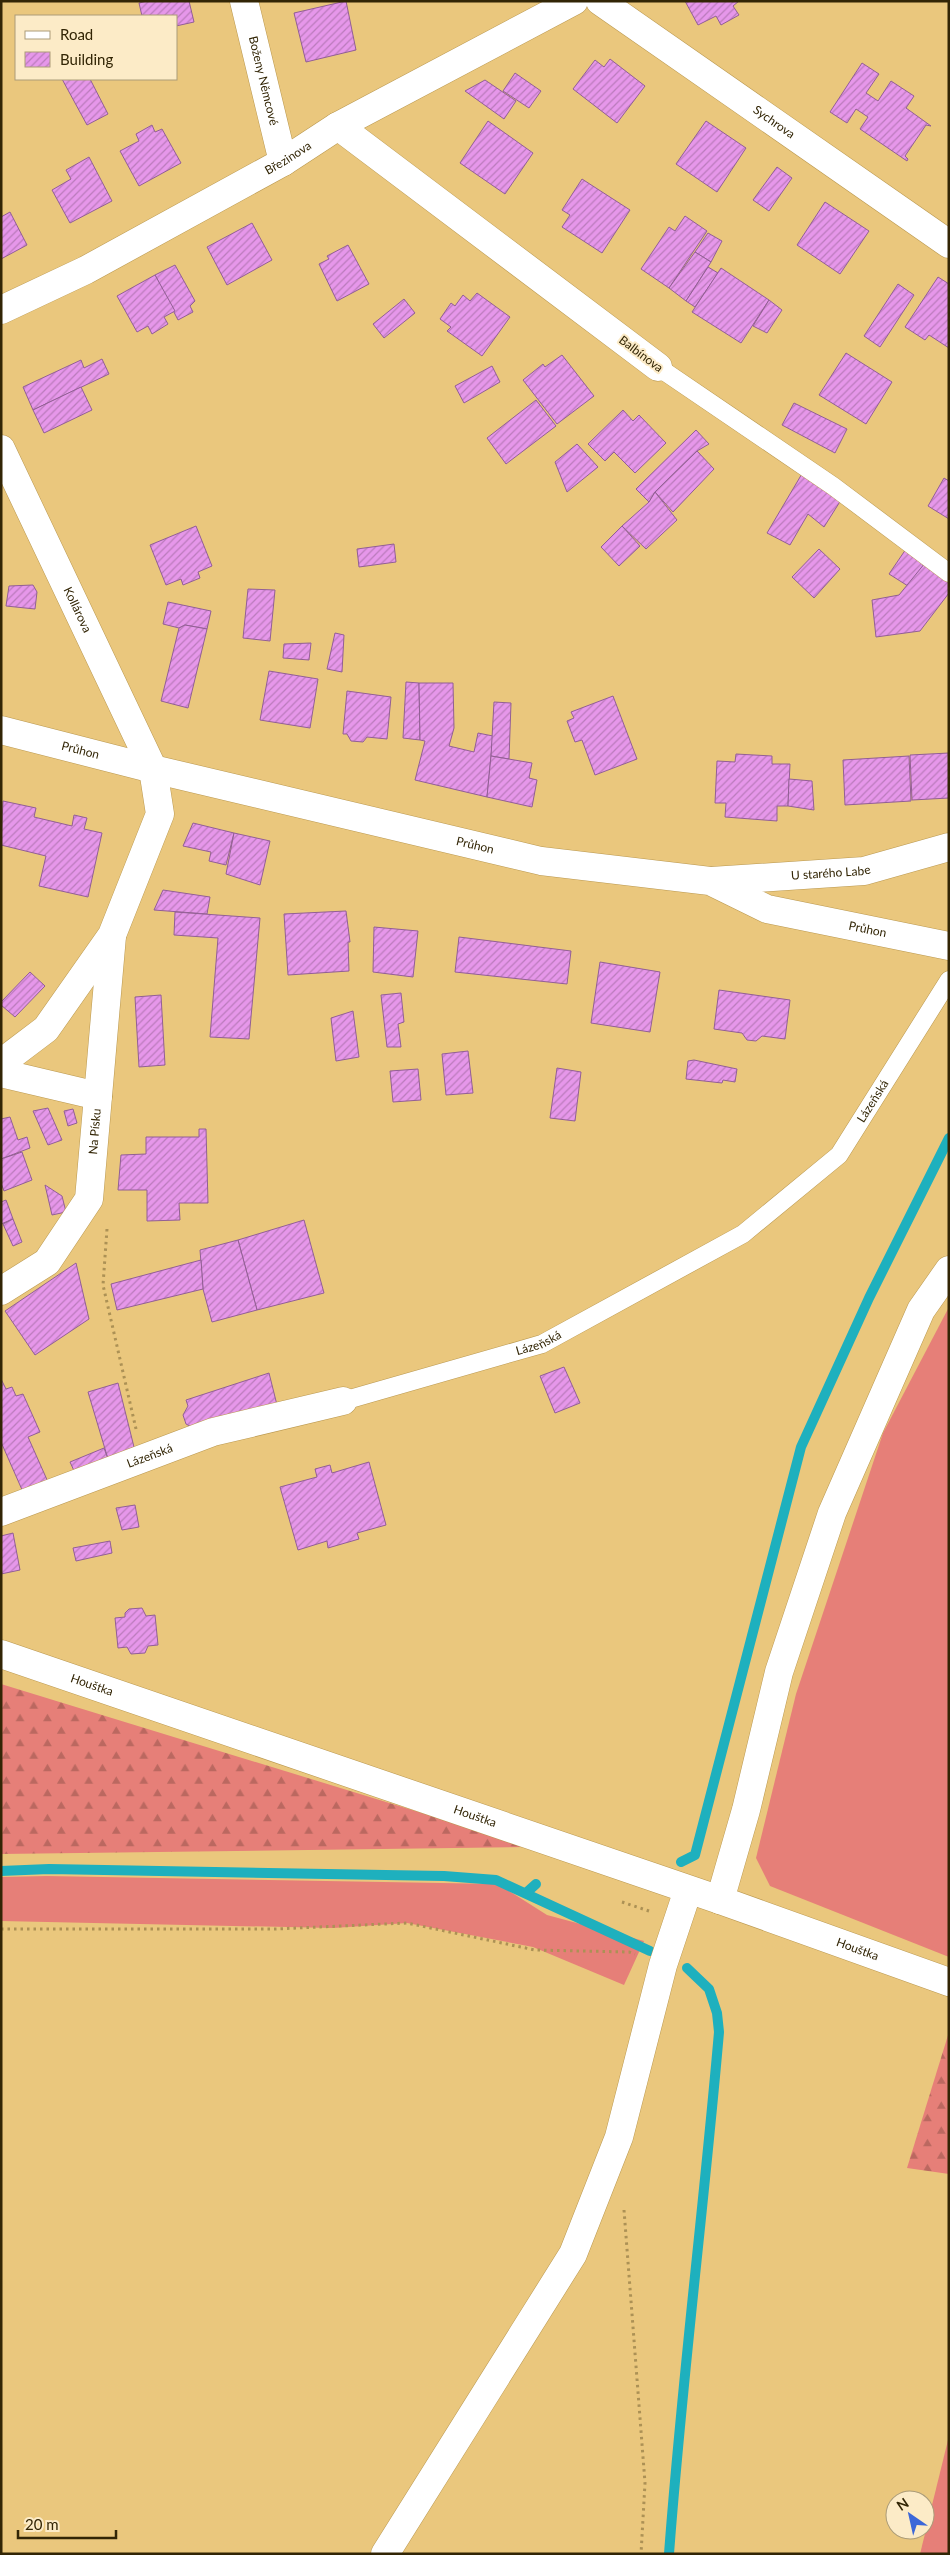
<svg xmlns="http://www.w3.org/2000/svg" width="950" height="2555" font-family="Lato,sans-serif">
<defs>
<pattern id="forest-firs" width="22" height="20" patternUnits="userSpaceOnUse" patternTransform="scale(1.25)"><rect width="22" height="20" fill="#e67f78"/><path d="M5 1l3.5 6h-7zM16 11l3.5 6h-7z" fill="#bb6860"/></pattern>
<pattern id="building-hatch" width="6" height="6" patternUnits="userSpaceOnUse" patternTransform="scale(1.25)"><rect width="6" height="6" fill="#e697ea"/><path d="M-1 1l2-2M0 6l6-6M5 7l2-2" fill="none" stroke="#bb7bbc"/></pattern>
</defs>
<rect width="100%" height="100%" fill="#eac77d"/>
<g fill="#e67f78">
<polygon points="949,1307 949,1957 770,1886 756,1858 796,1694 883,1433"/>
<polygon points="47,1876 498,1884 547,1915 644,1941 624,1985 533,1947 407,1923 333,1928 1,1921 1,1877"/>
<polygon points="949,2436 949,2554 920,2554"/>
</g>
<g fill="url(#forest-firs)">
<polygon points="1,1684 533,1847 1,1854"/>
<polygon points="949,2032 949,2174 907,2168"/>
</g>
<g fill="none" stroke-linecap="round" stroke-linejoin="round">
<g stroke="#1eb0be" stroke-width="10">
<polyline points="681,1862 695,1855 801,1447 869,1298 949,1138"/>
<polyline points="1,1871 49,1869 444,1876 496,1880 650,1951"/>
<polyline points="526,1893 536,1884"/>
<path d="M669 2554C682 2379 704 2206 719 2032L717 2013 709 1989 687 1968"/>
</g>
</g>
<g fill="url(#building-hatch)" stroke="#925f95">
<polygon points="147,1 189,1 194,22 176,26 176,16 142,16 139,3"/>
<polygon points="346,1 356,50 306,62 294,13"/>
<polygon points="685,1 739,1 733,6 739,15 721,25 716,16 698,25"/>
<polygon points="610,59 645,86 617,123 573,89 595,60 604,67"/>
<polygon points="862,63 879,74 866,93 878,101 891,81 914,96 906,108 931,126 926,125 905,156 908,159 907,161 860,129 868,117 856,109 847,123 830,112"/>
<polygon points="515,73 541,91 529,108 503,91"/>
<polygon points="62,79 90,79 108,114 87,125"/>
<polygon points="485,80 516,101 504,119 465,91"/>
<polygon points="488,121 533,153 505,194 460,163"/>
<polygon points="706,121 746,148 717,192 676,164"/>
<polygon points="152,125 155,132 162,129 181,163 139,186 120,151 139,141 136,134"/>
<polygon points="89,157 112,201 70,223 52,190 71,179 66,170"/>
<polygon points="777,167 792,178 769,211 753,200"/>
<polygon points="582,179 630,210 602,253 562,227 570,215 562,210"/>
<polygon points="825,202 869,231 840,274 797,245"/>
<polygon points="10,212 27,245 1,259 1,217"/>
<polygon points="685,216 707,231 669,288 641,269 669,227 675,231"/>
<polygon points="252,223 272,260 227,285 207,247"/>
<polygon points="708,233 722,241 711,262 695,252"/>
<polygon points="348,245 369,284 337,301 319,264 329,259 327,256"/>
<polygon points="695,252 711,262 686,301 669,288"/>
<polygon points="175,265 195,301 190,306 193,312 178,320 155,275"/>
<polygon points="708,267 718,273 695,307 686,301"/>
<polygon points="721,268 769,300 741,343 692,312"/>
<polygon points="155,275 175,311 164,317 168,324 152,334 148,326 137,332 117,296"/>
<polygon points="938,277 949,284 949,348 929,335 925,340 905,327"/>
<polygon points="898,284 914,295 880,347 864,336"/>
<polygon points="477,293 510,317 482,356 447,331 451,327 440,319 451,303 455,306 463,295 470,301"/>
<polygon points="404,299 415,313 384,338 373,324"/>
<polygon points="769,300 782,310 767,333 753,326"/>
<polygon points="846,353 892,382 866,424 819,395"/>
<polygon points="562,355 594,396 557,424 523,380 543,364 545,367"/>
<polygon points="102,359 109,374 33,410 23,387 81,360 84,368"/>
<polygon points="492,366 500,382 464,403 455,386"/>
<polygon points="81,387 92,410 44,433 33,410"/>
<polygon points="536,400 556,426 506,464 487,438"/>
<polygon points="794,403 847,429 835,453 782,425"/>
<polygon points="623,410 633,421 639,415 666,443 635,473 614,452 605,461 588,444"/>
<polygon points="696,430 709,444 697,451 655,492 649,502 636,489"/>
<polygon points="577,444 598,467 567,492 555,462"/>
<polygon points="697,451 714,469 673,512 655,492"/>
<polygon points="803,472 841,500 824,527 808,514 790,545 767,533"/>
<polygon points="944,478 949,481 949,519 928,506"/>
<polygon points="655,492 677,520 646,549 622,526 649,502"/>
<polygon points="196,526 212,566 198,572 200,578 183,585 181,579 166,585 150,545"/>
<polygon points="622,526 640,546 619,566 601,547"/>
<polygon points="394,544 396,562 359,567 357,549"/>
<polygon points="819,549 840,569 814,598 792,577"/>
<polygon points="906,549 925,563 908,586 889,574"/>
<polygon points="925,563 949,580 949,593 920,631 876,637 872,600 899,595"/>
<polygon points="33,585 37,592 35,609 6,606 9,586"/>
<polygon points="248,589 275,590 270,641 243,638"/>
<polygon points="168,602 211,611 207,629 185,625 179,628 163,624"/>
<polygon points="185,625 207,629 188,708 161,701 179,628"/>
<polygon points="335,633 344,635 342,672 327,669"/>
<polygon points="311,643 309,660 283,658 284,644"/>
<polygon points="269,671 318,679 310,728 260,720"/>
<polygon points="406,682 419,683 420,740 403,738"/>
<polygon points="419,683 453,683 454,728 449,746 474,752 478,733 493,736 487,797 415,780 425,741 420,740"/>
<polygon points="347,691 391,697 387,739 367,737 363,742 351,741 347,734 343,734"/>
<polygon points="613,696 637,759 595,775 582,740 575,742 567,721 574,718 571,712"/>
<polygon points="494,702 511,703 509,759 491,756"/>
<polygon points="949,753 949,798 912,800 910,755"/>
<polygon points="736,754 772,756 772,764 790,764 788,806 777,806 777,821 725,817 726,803 715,803 717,761 735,762"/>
<polygon points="491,756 532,763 529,778 537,780 532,807 487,797"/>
<polygon points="909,756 911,801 845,805 843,760"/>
<polygon points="789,779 812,781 814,810 788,806"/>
<polygon points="3,801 36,808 34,817 72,826 74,815 87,818 84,829 102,833 88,897 39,886 46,856 1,845"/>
<polygon points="193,823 234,833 226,865 209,861 211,852 183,846"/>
<polygon points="234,833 270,841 260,885 226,874"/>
<polygon points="163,890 210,897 207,914 154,910"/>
<polygon points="346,911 350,942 348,942 349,971 288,975 284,914"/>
<polygon points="175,912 260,918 249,1039 210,1037 218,938 174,935"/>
<polygon points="374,927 418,931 413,977 373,972"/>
<polygon points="459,937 571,951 567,984 455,972"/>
<polygon points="600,962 660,972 650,1032 591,1023"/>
<polygon points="30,972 45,986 15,1017 1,1005 1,1002"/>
<polygon points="719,990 790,1000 785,1039 762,1036 756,1041 747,1040 742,1033 714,1029"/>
<polygon points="401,993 404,1022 398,1024 401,1047 387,1047 381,995"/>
<polygon points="161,995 165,1065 139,1067 135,997"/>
<polygon points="353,1011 359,1057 336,1061 331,1018"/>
<polygon points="468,1051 473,1093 446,1095 442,1054"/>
<polygon points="694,1060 737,1069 735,1082 723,1080 722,1083 686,1079 688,1061"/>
<polygon points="557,1068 581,1072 575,1121 550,1118"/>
<polygon points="418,1069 421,1100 393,1102 390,1071"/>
<polygon points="48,1108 62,1140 48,1145 33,1111"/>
<polygon points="73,1109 77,1123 68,1126 64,1111"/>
<polygon points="10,1117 18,1140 27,1137 30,1148 1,1159 1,1119"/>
<polygon points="199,1129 206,1129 208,1203 179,1203 180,1220 147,1221 147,1190 118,1190 121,1155 146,1154 146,1137 199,1137"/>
<polygon points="22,1152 32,1180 4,1191 1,1183 1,1159"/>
<polygon points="45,1185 62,1196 66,1212 52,1215"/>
<polygon points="6,1200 13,1219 1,1224 1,1202"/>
<polygon points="13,1219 22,1242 13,1246 3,1224"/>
<polygon points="304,1220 324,1293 257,1310 238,1240"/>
<polygon points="238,1240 257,1310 212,1322 203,1289 200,1250"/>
<polygon points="201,1260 203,1289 117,1310 111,1284"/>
<polygon points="76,1263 89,1319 35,1355 5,1311"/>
<polygon points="564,1367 580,1403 555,1413 540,1376"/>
<polygon points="269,1373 277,1405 195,1429 186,1424 183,1415 188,1406 186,1400"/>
<polygon points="1,1379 6,1389 12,1387 16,1396 23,1394 40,1432 28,1437 48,1482 23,1492 1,1442"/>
<polygon points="118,1383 134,1447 108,1459 88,1392"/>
<polygon points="104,1448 108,1459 75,1473 70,1462"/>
<polygon points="369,1462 386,1525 357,1533 359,1539 328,1548 327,1541 298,1550 280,1487 317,1477 315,1469 330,1465 332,1473"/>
<polygon points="135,1505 139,1527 122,1530 116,1508"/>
<polygon points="13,1533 20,1570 1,1574 1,1536"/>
<polygon points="110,1541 112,1553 76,1561 73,1548"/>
<polygon points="142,1608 146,1616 155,1615 158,1645 148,1646 145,1653 131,1654 127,1647 118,1648 115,1618 125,1617 125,1613 129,1609"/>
</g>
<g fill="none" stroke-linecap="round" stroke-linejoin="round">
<defs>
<g id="lane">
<polyline points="658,367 833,486 949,573"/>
<path id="s1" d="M343 1401 542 1344 743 1234 839 1155 949 980"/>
</g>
<g id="street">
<path id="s2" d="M244 1 283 162"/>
<path id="s3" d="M600 1 949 244"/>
<polyline points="338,126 658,367"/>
<path id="s4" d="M1 310 86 270 283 162 338 126 574 1"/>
<path id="s5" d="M1 449 153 769 160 814 112 935 46 1029 1 1063"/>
<path id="s6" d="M1 730 153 769 541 861 710 881 767 909 949 946"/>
<path id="s7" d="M711 881 864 871 949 847"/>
<polyline points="1,1073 98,1096"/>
<path id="s8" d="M1 1291 47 1262 89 1199 112 936"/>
<path id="s9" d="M1 1512 213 1432 343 1401"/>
<path id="s10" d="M1 1654 720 1900 949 1982"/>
<polyline points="720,1900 746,1810 779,1672 832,1513 921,1310 949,1270"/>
<polyline points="385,2554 573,2254 619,2137 663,1965 688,1890"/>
</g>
</defs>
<use href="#lane" stroke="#ba984f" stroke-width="19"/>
<use href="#street" stroke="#ba984f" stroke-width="29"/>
<g stroke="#ac9155" stroke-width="3" stroke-dasharray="2.5 4" stroke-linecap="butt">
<polyline points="107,1229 103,1285 136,1429"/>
<polyline points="622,1902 649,1911"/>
<polyline points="1,1929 275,1929 407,1923 535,1950 629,1952 635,1954"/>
<polyline points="624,2210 645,2483 641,2554"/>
</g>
<use href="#lane" stroke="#fff" stroke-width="18"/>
<use href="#street" stroke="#fff" stroke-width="28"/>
</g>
<g text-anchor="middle" stroke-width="4" stroke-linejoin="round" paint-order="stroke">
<g font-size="12" fill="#322505" stroke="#fcebc7">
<text dy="4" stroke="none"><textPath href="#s2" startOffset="82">Boženy Němcové</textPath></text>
<text dy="4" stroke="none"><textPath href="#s3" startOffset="212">Sychrova</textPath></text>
<text dy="4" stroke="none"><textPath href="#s4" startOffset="325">Březinova</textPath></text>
<text transform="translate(641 354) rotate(37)" y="4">Balbínova</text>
<text dy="4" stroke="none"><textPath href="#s5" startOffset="178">Kollárova</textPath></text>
<text dy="4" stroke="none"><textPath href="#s6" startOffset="82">Průhon</textPath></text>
<text dy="4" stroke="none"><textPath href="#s6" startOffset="488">Průhon</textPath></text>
<text dy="4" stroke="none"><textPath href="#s7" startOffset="120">U starého Labe</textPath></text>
<text dy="4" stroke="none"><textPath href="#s6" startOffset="892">Průhon</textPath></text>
<text dy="4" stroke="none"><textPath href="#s1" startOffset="624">Lázeňská</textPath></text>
<text dy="4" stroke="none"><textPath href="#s8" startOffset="198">Na Písku</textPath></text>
<text dy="4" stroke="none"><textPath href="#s1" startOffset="204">Lázeňská</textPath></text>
<text dy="4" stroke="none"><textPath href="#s9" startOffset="159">Lázeňská</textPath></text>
<text dy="4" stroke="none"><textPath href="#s10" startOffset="96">Houštka</textPath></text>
<text dy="4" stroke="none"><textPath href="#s10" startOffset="501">Houštka</textPath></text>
<text dy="4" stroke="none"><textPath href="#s10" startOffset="906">Houštka</textPath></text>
</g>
</g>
<rect width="950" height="2555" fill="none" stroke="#322505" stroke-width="5"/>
<rect x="15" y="15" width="162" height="65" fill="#fcebc7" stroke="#ab9c79"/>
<rect x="25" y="31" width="25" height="8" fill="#ffffff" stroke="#ab9c79"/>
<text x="60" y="40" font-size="15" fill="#322505">Road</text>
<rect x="25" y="52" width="25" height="15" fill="url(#building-hatch)" stroke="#ab9c79"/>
<text x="60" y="65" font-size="15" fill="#322505">Building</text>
<g transform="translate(910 2515) rotate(326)"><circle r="24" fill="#fcebc7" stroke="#ab9c79"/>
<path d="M0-4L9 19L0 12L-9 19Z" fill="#3c67d8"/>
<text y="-8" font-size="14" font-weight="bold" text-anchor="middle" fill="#322505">N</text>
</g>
<path d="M18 2530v8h98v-8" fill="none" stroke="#322505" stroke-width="2.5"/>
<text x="25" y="2530" font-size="15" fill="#322505" stroke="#fcebc7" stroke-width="4" paint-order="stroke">20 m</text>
</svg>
